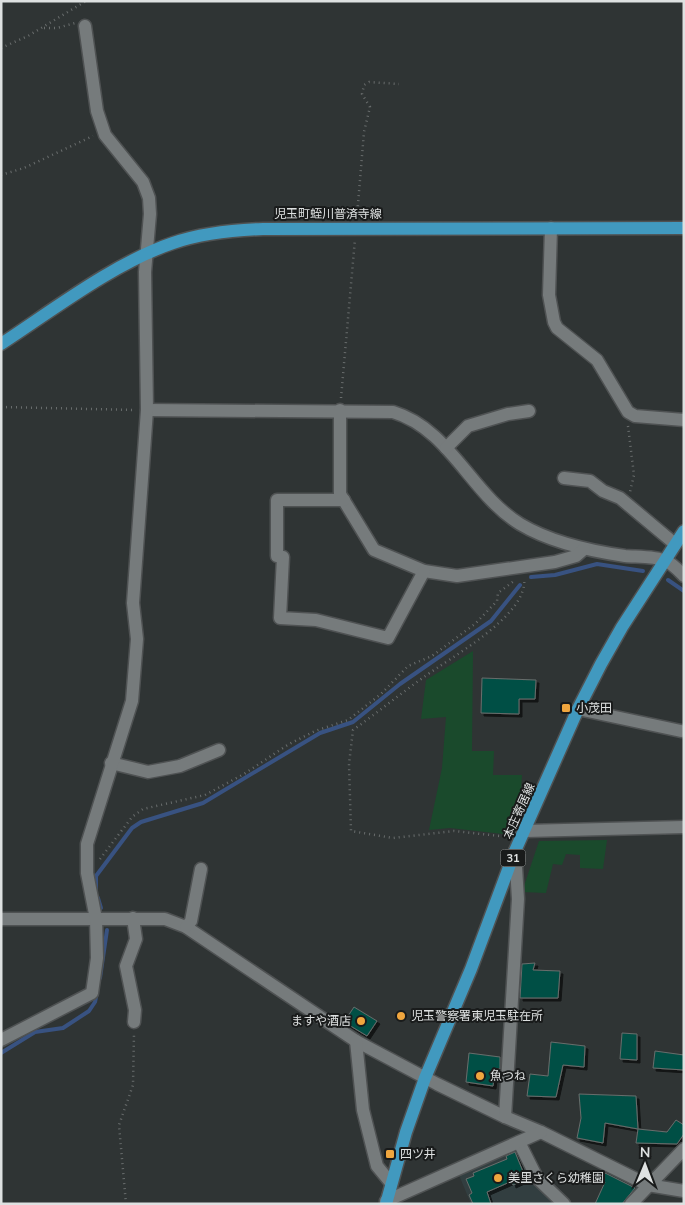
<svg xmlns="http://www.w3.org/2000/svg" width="685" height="1205" font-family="Mulish,'Noto Sans JP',sans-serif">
<defs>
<filter id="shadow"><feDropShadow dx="3" dy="3" stdDeviation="0" flood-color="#0009"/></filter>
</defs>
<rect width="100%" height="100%" fill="#2f3434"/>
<polygon fill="#323e40" points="515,1152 534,1182 558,1204 471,1204 459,1175"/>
<g fill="#1a4a2c">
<polygon points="473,651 472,751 494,751 493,775 522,775 519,819 512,835 450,828 429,830 442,768 446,717 421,719 426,680"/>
<polygon points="607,840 603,869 580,868 580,855 566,854 562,865 553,864 546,893 522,892 539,841"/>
</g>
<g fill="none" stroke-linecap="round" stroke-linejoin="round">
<g stroke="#385281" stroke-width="4">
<polyline points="531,577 555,575 597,564 643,571"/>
<polyline points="668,580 684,591"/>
<polyline points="96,889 96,876 132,828 141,822 203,803 320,733 353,722 400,684 491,621 520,585"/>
<polyline points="98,898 101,908"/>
<polyline points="100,978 107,930"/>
<polyline points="1,1053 35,1032 63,1028 89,1011 95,1002 97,992"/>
</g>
</g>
<g fill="#064f45" stroke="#686d6c" filter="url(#shadow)">
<polygon points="482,678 536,680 535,699 519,699 519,714 481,713"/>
<polygon points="535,963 533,970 560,971 558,998 520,998 522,964"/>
<polygon points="354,1007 377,1021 367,1036 344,1022"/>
<polygon points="622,1033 637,1034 637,1060 620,1059"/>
<polygon points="551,1042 585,1046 584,1067 563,1065 556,1097 527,1096 530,1074 548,1076"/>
<polygon points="655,1051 684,1055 684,1070 653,1068"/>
<polygon points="469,1053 500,1057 500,1069 495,1069 493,1086 466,1082"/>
<polygon points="579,1094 636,1096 638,1129 605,1123 603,1143 577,1138 581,1118"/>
<polygon points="676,1120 684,1125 684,1134 677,1144 636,1143 638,1129 667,1132"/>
<polygon points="515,1152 526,1179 513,1185 512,1181 487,1192 491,1204 473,1204 469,1195 472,1193 466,1179 474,1176 473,1173 507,1159 506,1156"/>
<polygon points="605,1173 635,1188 622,1204 595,1204 605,1182 601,1180"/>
</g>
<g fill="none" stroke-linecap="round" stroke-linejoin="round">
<defs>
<g id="minor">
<polyline points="551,228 549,295 554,322 557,328 597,360 628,412 635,416 684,420"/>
<path d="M147 410 393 412C450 429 471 494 520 524 550 542 590 551 625 556 637 557 655 556 666 561 673 564 679 571 684 576"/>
<polyline points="340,410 340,494 374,550 424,571 457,576 555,562 576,556 584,549"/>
<polyline points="446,448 468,426 508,414 529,411"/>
<polyline points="564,478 590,481 603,491 620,498 675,544"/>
<polyline points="344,500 277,500 277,556 283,557 280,618 316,620 388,638 424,571"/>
<polyline points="578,709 681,731"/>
<polyline points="111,763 148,772 180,766 219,750"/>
<polyline points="525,831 684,827"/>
<polyline points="133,918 136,939 126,966 135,1010 134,1022"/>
<polyline points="1,919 165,919 186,927 356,1041 437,1084 505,1117 541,1132 648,1185 684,1191"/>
<polyline points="186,927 191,921 201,869"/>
<polyline points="1,1040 92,993 97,958 96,919 87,873 87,844 132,701 137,639 133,603 147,410 145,272 150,214 149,198 143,182 105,135 97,111 85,26"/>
<polyline points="356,1041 363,1110 377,1166 391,1183"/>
<polyline points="505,1117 518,899 515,851"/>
<polyline points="519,1142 537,1178 564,1204"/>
<polyline points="386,1201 541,1132"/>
<polyline points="631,1204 684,1149"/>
</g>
<g id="major">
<path d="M1 344C53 310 114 263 173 243 202 233 232 230 263 229L684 228"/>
<polyline points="386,1204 406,1132 425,1078 471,969 515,851 578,709 601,664 622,627 684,531"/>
</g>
</defs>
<use href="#minor" stroke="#4f5253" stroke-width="15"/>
<use href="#major" stroke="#4f5253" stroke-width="15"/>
<g stroke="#696d6d" stroke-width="2.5" stroke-dasharray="1 4" stroke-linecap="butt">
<polyline points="44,28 57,28 75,23"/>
<polyline points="1,48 28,36 86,1"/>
<polyline points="1,175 24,168 93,136"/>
<polyline points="357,216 364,132 370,107 362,94 364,85 369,82 399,84"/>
<polyline points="341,398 355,239"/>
<polyline points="1,407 136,410"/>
<polyline points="628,426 634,475 630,492"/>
<path d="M509 837 454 831 393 838 351 831 349 764 353 730C377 713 400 694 424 677 451 657 529 615 524 578"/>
<polyline points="100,859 132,817 143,809 205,795 244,774 289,744 315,731 348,720 381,694 408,666 432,656 475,624 497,601 498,593 514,581"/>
<polyline points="126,1204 119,1125 133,1085 134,1034"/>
</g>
<use href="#minor" stroke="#767b7c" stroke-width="12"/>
<use href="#major" stroke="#4199bf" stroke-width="12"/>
</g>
<g fill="#f0a63e" stroke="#191b1b" stroke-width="2">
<rect x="561" y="703" width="10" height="10" rx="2.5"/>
<circle cx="401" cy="1016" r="5"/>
<circle cx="361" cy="1021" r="5"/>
<circle cx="480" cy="1076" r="5"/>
<rect x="385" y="1149" width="10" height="10" rx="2.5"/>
<circle cx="498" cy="1178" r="5"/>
</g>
<g text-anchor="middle" stroke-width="4" stroke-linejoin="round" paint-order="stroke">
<rect fill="#191b1b" stroke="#a3a6a6" stroke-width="1" x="500.5" y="849.5" width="25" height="17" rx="4"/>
<g font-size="11" font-weight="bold" fill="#dee1e1">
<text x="513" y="862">31</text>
</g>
<g font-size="12" fill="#dee1e1" stroke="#191b1b">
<text x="328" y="218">児玉町蛭川普済寺線</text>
<text transform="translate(519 811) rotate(-66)" y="4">本庄寄居線</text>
</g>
<g font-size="12" fill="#dee1e1" stroke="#191b1b" text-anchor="start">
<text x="576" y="712">小茂田</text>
<text x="411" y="1020">児玉警察署東児玉駐在所</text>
<text x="351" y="1025" text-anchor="end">ますや酒店</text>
<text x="490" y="1080">魚つね</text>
<text x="400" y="1158">四ツ井</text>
<text x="508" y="1182">美里さくら幼稚園</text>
</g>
</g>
<rect width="685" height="1205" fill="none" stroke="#dee1e1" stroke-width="5"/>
<g transform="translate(645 1165) rotate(1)" stroke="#191b1b" stroke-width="4" paint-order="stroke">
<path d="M0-4L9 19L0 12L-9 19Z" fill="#dee1e1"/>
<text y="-8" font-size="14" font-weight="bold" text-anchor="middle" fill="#dee1e1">N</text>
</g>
</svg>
